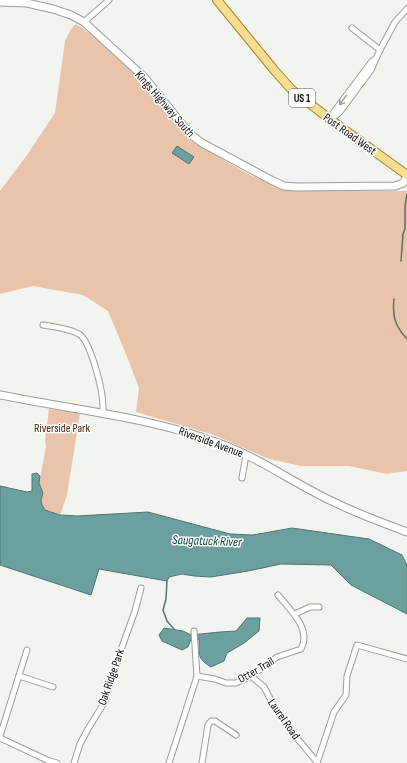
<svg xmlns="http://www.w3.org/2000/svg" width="407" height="763" font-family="'Sofia Sans Condensed',sans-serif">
<rect width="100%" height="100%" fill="#f2f4ef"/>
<g fill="#eac4aa">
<polygon points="76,24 92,35 135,74 151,91 191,141 248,174 273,185 297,191 407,191 407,471 387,474 349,466 301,466 269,459 214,435 136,412 139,388 126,354 108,311 83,295 33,286 0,294 0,191 27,155 55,113 65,41 71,29"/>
<polygon points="49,409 80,413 67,495 60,515 45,510 42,505 41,500 43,493 39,483 46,447 45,440"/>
</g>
<g fill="#6ba09e" stroke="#4f7472">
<polygon points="177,146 194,157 189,164 172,153"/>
<polygon points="37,473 40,476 39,483 43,493 41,500 42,505 45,510 60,515 77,516 148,512 230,534 253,535 292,528 369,539 402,555 407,565 407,614 351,585 331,565 281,564 248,571 211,577 194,576 182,574 169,577 167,581 99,569 91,595 0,565 0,486 27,492 32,491 32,474"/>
<path d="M247 618H260L259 631 244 643 227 653 224 661 211 667C196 658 200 654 199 639H191L188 647 182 650 162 641 159 635 164 628 183 631 191 635 220 632 236 631Z"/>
</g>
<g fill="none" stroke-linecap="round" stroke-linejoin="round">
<g stroke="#4f7472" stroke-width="1.5">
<polyline points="401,261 403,234 405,229 405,206 407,194"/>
<path d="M394 299C392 316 395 326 407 339"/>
<polyline points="167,581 166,599 163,610 167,621 174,629"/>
</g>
<defs>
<g id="street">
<polyline points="84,22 109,0"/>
<polyline points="352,28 380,50"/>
<polyline points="376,59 372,61 333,113 331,120 340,112 371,70 380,50 395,22 407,9"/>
<path d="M43 325C55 327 68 328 79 334 90 341 100 382 102 395 103 401 103 407 103 413"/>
<polyline points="242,478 246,455"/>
<polyline points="295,614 310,607 319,607"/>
<polyline points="19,676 53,687"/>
<path d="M197 676 215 679 226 683H236L251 676 277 657 301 649C312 629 290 610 278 595"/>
<polyline points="251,676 264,687 273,704 296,737 317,762"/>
<polyline points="0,736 27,650"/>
<polyline points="0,738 47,760 57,763"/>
<polyline points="74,763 80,744 88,729 104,703 122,647 135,611 141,588"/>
<polyline points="169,763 197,676 194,631"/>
<polyline points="202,763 208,725 211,721 215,721 236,735"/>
<polyline points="317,763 334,712 346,695 347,676 357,645 407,659"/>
</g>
<g id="secondary">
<polyline points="0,2 27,3 53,9 71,15 84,22 145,78 190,134 202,143 271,180 284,186 296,187 395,186 403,183 407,177"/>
<path d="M0 395C74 410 150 417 221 444 254 456 282 475 312 491 343 508 375 520 407 532"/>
</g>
<polyline id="primary" points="217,0 275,71 292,90 331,120 407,175"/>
</defs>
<use href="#street" stroke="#9b9d98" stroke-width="7"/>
<use href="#secondary" stroke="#9b9d98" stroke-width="9"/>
<use href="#primary" stroke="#a18631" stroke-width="10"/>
<use href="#street" stroke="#fff" stroke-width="5"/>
<use href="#secondary" stroke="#fff" stroke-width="7"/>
<use href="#primary" stroke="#f6dd8f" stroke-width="8"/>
</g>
<defs><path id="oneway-shaft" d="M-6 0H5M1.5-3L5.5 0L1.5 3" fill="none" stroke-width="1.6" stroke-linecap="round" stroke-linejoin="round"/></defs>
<use stroke="#9e9f9e" href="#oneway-shaft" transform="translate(343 100) rotate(126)"/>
<g text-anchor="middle" stroke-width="3" stroke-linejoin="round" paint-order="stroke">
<rect fill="#fff" stroke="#565655" stroke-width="1" x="289" y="89" width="26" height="18" rx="3"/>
<g font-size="11" font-weight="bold" fill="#0d0e0c">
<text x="302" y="102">US 1</text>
</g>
<g font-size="12" fill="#0d0e0c" stroke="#fff">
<text transform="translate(165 104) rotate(49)" y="4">Kings Highway South</text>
<text transform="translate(350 134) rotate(36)" y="4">Post Road West</text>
<text transform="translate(211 442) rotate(20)" y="4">Riverside Avenue</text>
<text transform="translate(256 670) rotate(-30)" y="4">Otter Trail</text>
<text transform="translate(111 677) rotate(-71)" y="4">Oak Ridge Park</text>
<text transform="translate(284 719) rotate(55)" y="4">Laurel Road</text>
</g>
<g font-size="12" fill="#492404" stroke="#fff">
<text x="62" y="432">Riverside Park</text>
</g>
<g font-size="13" font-style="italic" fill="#0d4140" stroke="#fff">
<text transform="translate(207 540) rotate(2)" y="5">Saugatuck River</text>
</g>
</g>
</svg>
